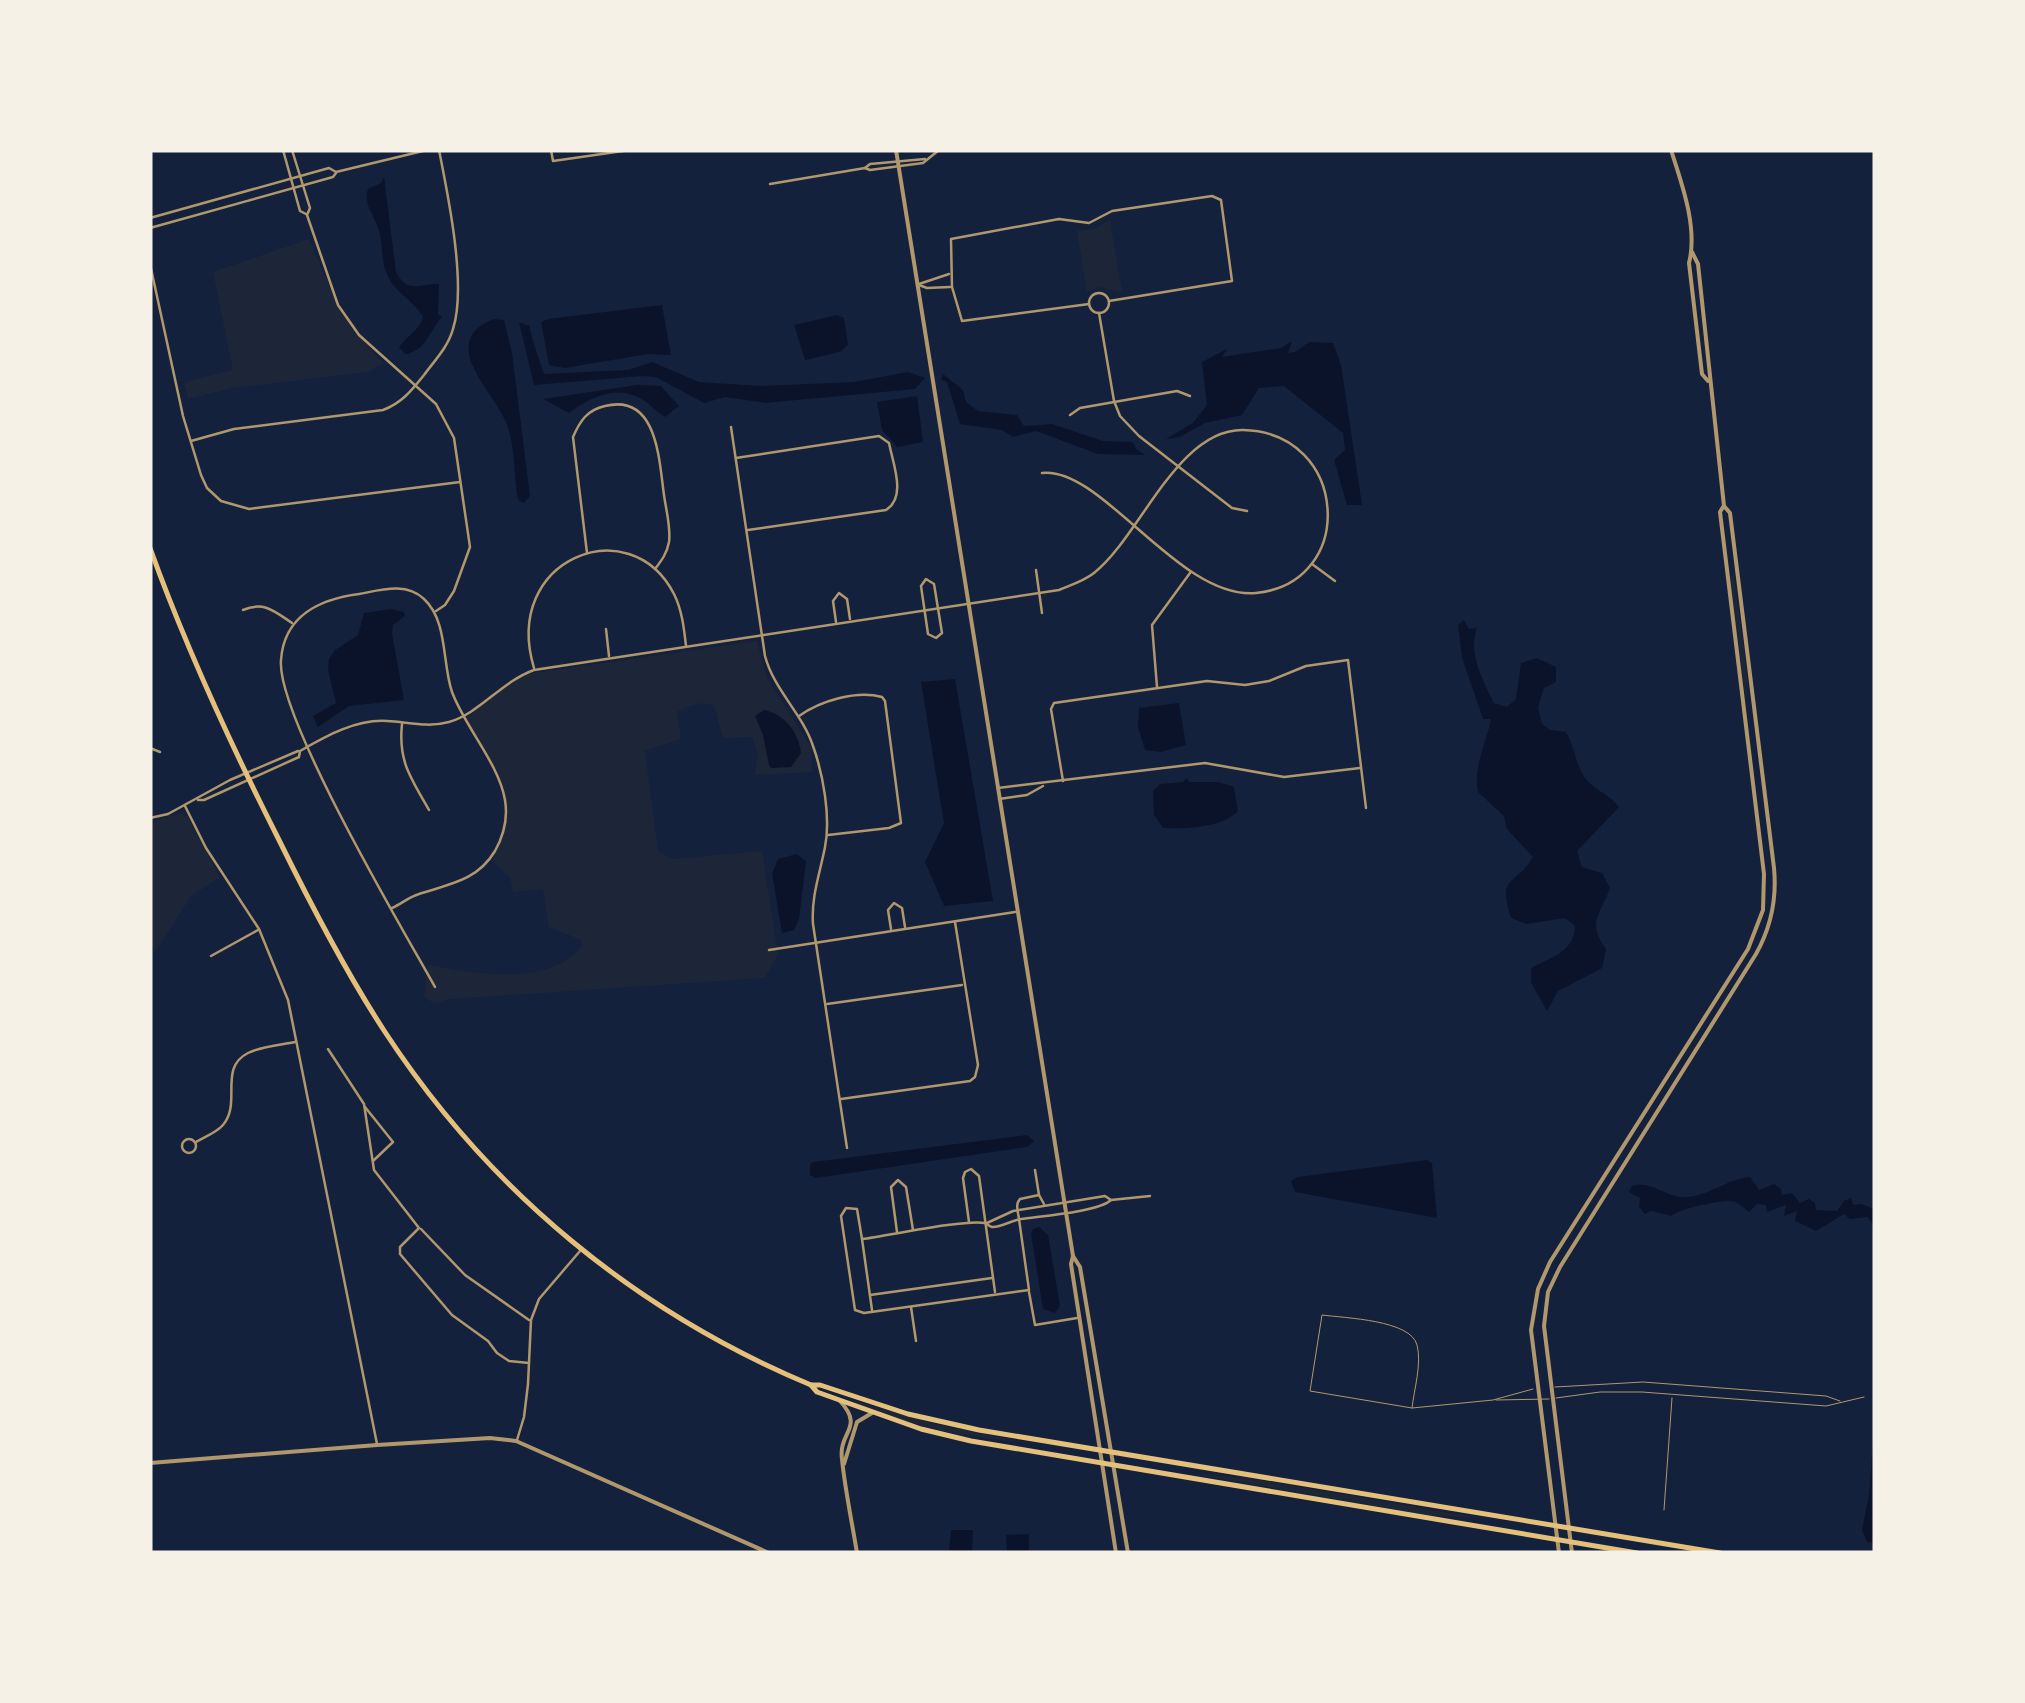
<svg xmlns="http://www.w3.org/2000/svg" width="2025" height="1703" font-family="'IBM Plex Sans',sans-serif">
<rect width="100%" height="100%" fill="#14213d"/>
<g fill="#1d2539">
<polygon points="1110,220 1122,292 1099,287 1087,292 1077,231 1094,229"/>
<path d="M309 239C332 293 342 319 383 363L368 372 233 388 188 399 184 382 233 370 213 272Z"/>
<polygon points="1734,575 1748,682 1746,701 1730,576"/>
<path d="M757 641 767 678 811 747 812 772 755 775 758 754 752 737 723 738 714 705C699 701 690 705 677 712L681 739 645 751 658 851 672 859 762 851 778 954 765 978 450 999 434 1003 424 997 428 965C472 973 550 988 582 946L581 940 549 927 543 889 513 892 510 877 491 860C523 804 493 769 466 718L512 681 527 674Z"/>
<polygon points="182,813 187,816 220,877 191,896 156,951 150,944 150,822"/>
<path d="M852 1400 935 1424 1022 1442C979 1439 883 1424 852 1400Z"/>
<polygon points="1193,1474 1242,1477 1480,1518 1425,1515"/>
</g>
<g fill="#0b132b">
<path d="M384 177 396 272C408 295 419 283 439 284L438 314 442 317C429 331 427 350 406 354L399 348C406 335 418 333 423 317 414 300 394 293 387 274 381 262 383 247 380 234 377 219 362 204 368 189L381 183Z"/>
<polygon points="662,305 671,355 648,354 565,368 549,365 541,322 548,319"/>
<polygon points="837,315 844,318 848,345 840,352 805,360 794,325"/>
<path d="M494 319 504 320 512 353 530 496 524 503 518 500C513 475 516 446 506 422 493 391 436 341 494 319Z"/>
<polygon points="519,322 528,326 544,374 628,370 652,362 699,382 761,386 854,382 908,372 925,378 915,389 765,403 725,397 704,403 656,377 643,376 534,385"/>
<polygon points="1292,341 1288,353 1295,352 1309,342 1333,343 1341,365 1362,505 1347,505 1334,460 1345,450 1343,433 1284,386 1259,388 1242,415 1205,423 1180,437 1166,439 1193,423 1207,405 1202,362 1227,349 1222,357 1281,348"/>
<polygon points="943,374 963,390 966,402 978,411 1017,415 1024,426 1052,424 1103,441 1133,442 1136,449 1145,455 1098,454 1036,431 1013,437 1002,430 960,424 947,382 941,380"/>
<path d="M637 385 661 386 679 406 665 417C658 413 653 407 646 402 619 383 593 396 569 413L543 399Z"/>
<polygon points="917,396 923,442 897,447 882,430 877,402"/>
<polygon points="391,609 404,612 405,616 393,625 392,633 404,700 349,706 318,727 313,716 336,703 328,670 329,659 335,650 358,635 364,613"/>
<path d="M1464 620 1469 629 1477 628C1468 653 1482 679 1494 703L1507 707 1516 699 1521 663 1537 658 1556 667V682L1544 688 1538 707 1542 724 1550 730 1566 732C1574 745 1575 760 1582 773 1591 790 1609 793 1619 807L1577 851 1582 867 1602 873 1610 888C1601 915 1586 921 1606 949L1602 968 1558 991 1547 1011 1531 982V968C1552 957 1574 952 1575 926L1565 918 1527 924 1511 918C1497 874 1515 887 1533 857L1507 829 1504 816 1478 792C1473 766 1486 745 1491 719H1483L1462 658 1458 625Z"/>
<polygon points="955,679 993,901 944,906 925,862 944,823 921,682"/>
<polygon points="1179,703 1186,745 1161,752 1145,750 1138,727 1139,708"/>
<path d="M764 710C785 714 799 733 801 753L791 767 771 768 769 765 763 735 755 716Z"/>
<path d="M1186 778 1190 782H1219L1234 787 1238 811C1222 828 1185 829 1163 828L1154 815 1153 791 1160 784 1183 782Z"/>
<polygon points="797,854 806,861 799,919 794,930 782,933 772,874 778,859"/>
<polygon points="1027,1135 1034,1141 1027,1147 816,1178 810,1175 810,1164 813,1162"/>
<polygon points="1427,1160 1432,1163 1437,1218 1295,1192 1291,1181 1298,1177"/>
<path d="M1750 1177 1759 1190 1774 1184 1781 1189 1782 1195 1792 1193 1800 1203 1809 1199 1815 1203 1816 1210 1837 1211 1844 1201 1851 1198 1853 1205 1861 1204 1875 1209V1229L1868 1217 1850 1219 1844 1214 1816 1231 1795 1221 1797 1211 1784 1216 1786 1205 1767 1212 1766 1205 1757 1204 1749 1212C1745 1209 1741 1205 1735 1202 1726 1198 1678 1209 1671 1216L1651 1211 1645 1214 1639 1207 1640 1198 1629 1192 1632 1186C1655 1180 1665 1199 1687 1197 1711 1195 1727 1179 1750 1177Z"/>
<polygon points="1039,1227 1048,1235 1060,1306 1055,1313 1043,1309 1031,1234 1033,1229"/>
<polygon points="1875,1413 1875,1543 1867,1542 1862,1530 1869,1495"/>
<polygon points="951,1530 973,1530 972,1553 949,1553"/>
<polygon points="1029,1534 1029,1553 1007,1553 1006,1535"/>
</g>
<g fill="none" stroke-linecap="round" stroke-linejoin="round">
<g stroke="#0b132b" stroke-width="2.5">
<polyline points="528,326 531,339"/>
<polyline points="578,374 605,373"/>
</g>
<g stroke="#b1986c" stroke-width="1">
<polyline points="1555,1387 1643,1382 1826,1396 1840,1401"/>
<polyline points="1556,1398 1600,1392 1642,1392 1826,1406 1864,1397"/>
<polyline points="1496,1400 1549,1399"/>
<path d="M1412 1408C1414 1390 1422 1363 1417 1345 1411 1320 1345 1318 1322 1315L1310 1391 1412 1408 1493 1400 1533 1389"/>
<polyline points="1664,1510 1672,1398"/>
</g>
<g stroke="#b1986c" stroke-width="2.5">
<polyline points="283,150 300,211 306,214"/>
<polyline points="292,150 310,208 307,215 338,305 359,335 436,404 454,438 470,547 454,591 445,605 436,611"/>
<polyline points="551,150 553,161 630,150"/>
<polyline points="865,168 870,164 925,159"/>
<polyline points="770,184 865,168 870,170 923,163 939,150"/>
<polyline points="150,218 329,168 336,172 427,150"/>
<polyline points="150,228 333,177 336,173"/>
<polyline points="150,264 183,416 201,475 207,488 221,501 249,509 460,482"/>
<polyline points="919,284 949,274"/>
<polyline points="919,285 927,288 950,287"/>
<circle cx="1099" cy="303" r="10"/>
<polyline points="1089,304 962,321 952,287 951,239 1059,219 1089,223 1112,211 1212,196 1221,200 1232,281 1109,301"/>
<polyline points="1099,313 1114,401 1120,416 1139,436 1232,508 1247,511"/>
<polyline points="1070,415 1080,408 1177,391 1190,396"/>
<path d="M731 427 765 656C774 690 802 713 813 746 823 774 831 817 825 847 820 873 811 897 813 924L847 1148"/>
<path d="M191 441 234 429 383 410C402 403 412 390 424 375 435 360 448 347 453 329 467 286 448 195 439 150"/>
<path d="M736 458 879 436 889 443C893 464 907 497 886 510L748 530"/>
<path d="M587 553 573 437C580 421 587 410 605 406 658 393 659 461 664 495 666 510 671 527 669 542 667 553 662 560 655 569"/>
<polyline points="1312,564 1335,581"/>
<polyline points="1036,570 1042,613"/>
<polygon points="926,579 934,584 942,633 936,638 928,634 921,586"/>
<path d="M243 610C264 601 274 611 292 623"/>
<polyline points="836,622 833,601 839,593 847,599 850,619"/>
<polyline points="606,629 609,656"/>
<path d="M534 668C501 559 630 508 674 594 682 610 684 628 686 646"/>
<polyline points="1157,687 1152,625 1190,573"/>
<path d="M799 716C820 701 856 690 882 697L885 701 901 823 889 828 828 835"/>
<path d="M402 724C398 762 411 778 429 810"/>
<polyline points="150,748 160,752"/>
<polyline points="1063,781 1051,709 1054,703 1207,681 1245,685 1269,681 1306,666 1348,660 1366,808"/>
<polyline points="998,788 1205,763 1284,777 1360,768"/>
<polyline points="999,799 1027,795 1043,786"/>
<path d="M198 800H204L299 757 300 751C326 736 356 719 387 721 408 722 427 728 449 722 480 713 501 682 534 670L1059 590C1071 585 1084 581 1094 573 1140 537 1177 429 1243 430 1349 432 1358 583 1256 593 1179 600 1102 466 1042 473"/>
<polyline points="185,806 206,848 259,929 288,1000 377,1444"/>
<polyline points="150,818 168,814 230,780 298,751"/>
<path d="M392 908C401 904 409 897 419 894 449 884 477 881 495 851 504 835 508 818 505 800 499 764 465 727 452 692 442 663 448 621 424 599 406 582 381 590 359 594 320 599 284 616 281 660 276 715 402 928 435 987"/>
<polyline points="891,929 888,910 894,903 902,908 905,927"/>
<polyline points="769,950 1015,912"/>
<polyline points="211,956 258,930"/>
<polyline points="827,1004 962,985"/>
<polyline points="328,1049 364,1104 374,1170 419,1228 400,1247 400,1254 452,1315 488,1341 497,1353 509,1361 529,1363"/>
<polyline points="841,1099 970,1081 975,1077 978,1065 955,922"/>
<polyline points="365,1107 393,1142 373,1161"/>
<circle cx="189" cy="1146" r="7"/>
<path d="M196 1142C204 1137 216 1133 223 1125 242 1103 218 1068 248 1053 262 1046 280 1045 295 1042"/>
<polyline points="1035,1170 1039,1195 1044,1204"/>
<path d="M1039 1195 1020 1199C1015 1204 1018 1212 1019 1219L1029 1290 864 1313 855 1310 841 1216 846 1208 857 1209 862 1239C887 1236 965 1219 985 1223 987 1224 989 1226 992 1227 1000 1228 1012 1220 1021 1219 1041 1216 1098 1212 1111 1200"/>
<polyline points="969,1222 963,1178 965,1172 971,1169 979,1176 995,1292"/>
<polyline points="987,1223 1013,1211 1105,1196 1111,1200 1150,1196"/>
<polyline points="421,1229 465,1275 529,1320"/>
<polyline points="897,1232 891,1187 898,1180 906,1187 913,1230"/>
<polyline points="862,1239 872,1310"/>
<polyline points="1029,1292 1035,1325 1077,1318"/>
<polyline points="870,1295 992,1278"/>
<polyline points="911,1307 916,1341"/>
<polyline points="517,1440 524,1417 528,1384 531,1320 539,1299 580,1251"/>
</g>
<g stroke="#b1986c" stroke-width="4">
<polyline points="896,150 1073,1256 1071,1264 1116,1553"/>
<path d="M1671 150C1682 184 1698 228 1689 263L1702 374 1708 381"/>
<polyline points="1073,1256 1080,1267 1128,1553"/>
<path d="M840 1401C865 1428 838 1432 842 1459 845 1490 852 1522 857 1553"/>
<polyline points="150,1463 377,1445 490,1438 516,1441 769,1553"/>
<polyline points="844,1464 857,1422 872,1413"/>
<polyline points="1559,1553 1531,1330 1538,1289 1550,1262 1748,949 1763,910 1764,874 1720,512 1723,507"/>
<path d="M1572 1553 1544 1326 1548 1292 1560 1267 1756 954C1771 927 1777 899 1774 868L1730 513 1724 506 1698 264 1692 252"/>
</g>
<g stroke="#e5c07b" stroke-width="5">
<path d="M150 548C186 648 231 745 279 840 311 905 345 971 385 1032 489 1191 636 1312 811 1385L817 1392 921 1429 971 1441 1637 1553"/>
<polyline points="811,1385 820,1385 908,1414 979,1430 1720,1553"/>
</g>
</g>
<rect width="2025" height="1703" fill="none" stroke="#f6f1e7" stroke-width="305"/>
</svg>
